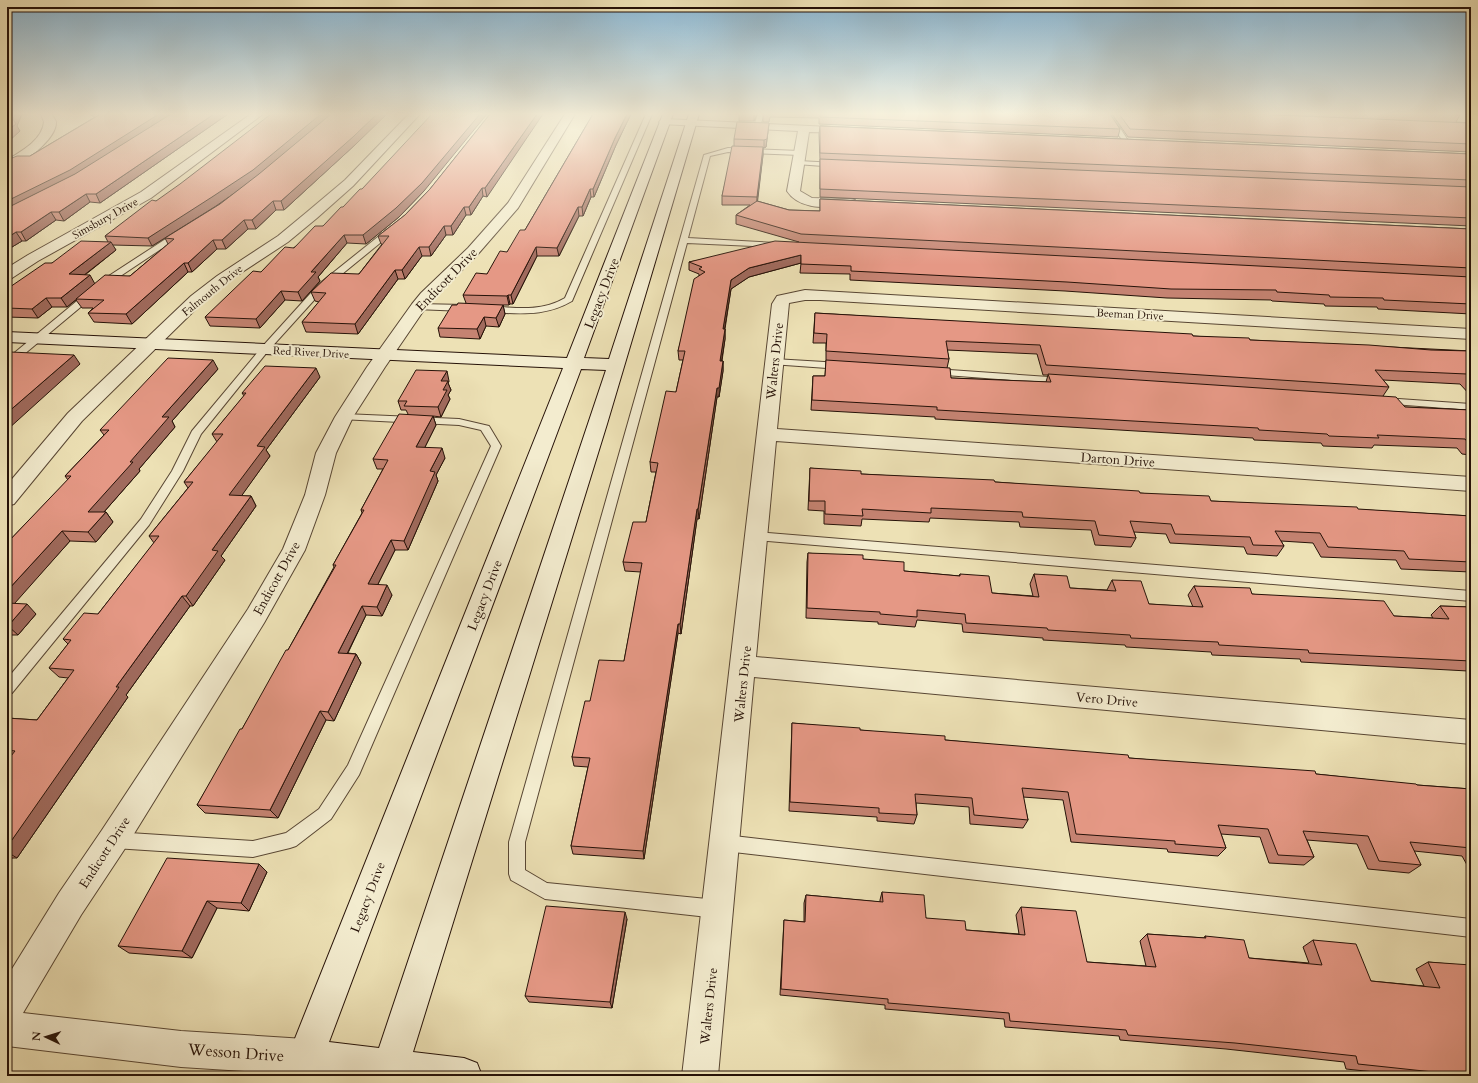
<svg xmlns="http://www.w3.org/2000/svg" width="1478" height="1083" font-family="Cardo,serif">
<rect width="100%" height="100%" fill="#ede1b5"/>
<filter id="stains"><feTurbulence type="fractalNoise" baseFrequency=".005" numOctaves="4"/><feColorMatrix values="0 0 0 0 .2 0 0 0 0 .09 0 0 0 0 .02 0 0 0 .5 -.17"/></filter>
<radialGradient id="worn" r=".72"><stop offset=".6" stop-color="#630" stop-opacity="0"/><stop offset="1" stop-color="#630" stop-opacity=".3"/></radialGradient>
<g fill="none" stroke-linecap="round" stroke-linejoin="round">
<defs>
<g id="lane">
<path d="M646 114H652L572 301C550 314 529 314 505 313 499 312 492 312 486 311L485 309 486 307 489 306C516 308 541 312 565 298Z"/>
<polygon points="758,114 764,114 760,126 757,128 754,126"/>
<polygon points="1105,114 1111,114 1129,142 1128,143 1124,143"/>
<polygon points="728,148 800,151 803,153 800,155 728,152 710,156 688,238 776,243 780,245 776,247 687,243 525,842 525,870 547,883 717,900 723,903 726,909 723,915 717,918 545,899 511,880 509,874 509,842 704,155"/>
<polygon points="798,161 837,163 840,165 837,167 796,164 795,163"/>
<polygon points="389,228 395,228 396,230 325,288 268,351 201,434 183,471 149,525 12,693 7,695 7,679 141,519 172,471 192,431 262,347 319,284"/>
<polygon points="178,231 181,231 185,233 107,285 10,366 7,367 7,359 101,281"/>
<polygon points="418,304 465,305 469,308 465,311 415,309 414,307"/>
<polygon points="774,359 841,363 846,366 841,369 771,364 769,362"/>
<polygon points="935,369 1063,378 1068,381 1063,384 932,374 930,372"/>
<polygon points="1384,398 1471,404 1471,410 1380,403 1379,401 1380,399"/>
<polygon points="344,414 459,419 489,426 501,446 359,775 331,819 296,846 290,848 253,857 114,848 108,846 106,840 108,834 114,832 253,841 286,833 319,809 348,765 491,446 481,430 459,425 340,419 339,417"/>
<polygon points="757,532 1471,591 1471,601 757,540 753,539 751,536 753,533"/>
<polygon points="725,835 1471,919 1471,937 725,851 719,849 717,843 719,837"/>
</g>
<g id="street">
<path d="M41 114H51C53 116 55 119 56 122 57 139 22 165 7 169V160C22 151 42 140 44 122Z"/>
<polygon points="251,114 263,114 151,198 38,261 12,278 7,280 7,268 28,255 141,192"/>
<polygon points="409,114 420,114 353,186 317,218 288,242 227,282 203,302 82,421 14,504 7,506 7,485 68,413 191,296 217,276 278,236 307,212 345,180"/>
<polygon points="565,114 575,114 518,208 478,254 433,299 424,310 385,367 353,417 336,453 325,495 305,550 264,623 124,850 81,915 23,1013 181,1031 305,1039 317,1045 323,1057 317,1069 305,1075 181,1067 7,1046 7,977 59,893 102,830 248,609 283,549 305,495 316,453 335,417 367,367 412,304 421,293 468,248 508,203"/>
<path d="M665 119 852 128 854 130 852 132 848 133 809 132 800 191 812 198 850 199 855 200 857 203 855 206 850 207C829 207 800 211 787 191L798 131 661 124 659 122 661 120Z"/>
<polygon points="805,290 1471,329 1471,339 820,300 805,300 789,303 777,429 1471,477 1471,491 776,441 756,657 1471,720 1471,744 754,677 718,1076 682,1076 772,304 777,296"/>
</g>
<path id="secondary" d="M663 114H673L584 358 609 359 689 114H699L607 424 413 1052 464 1058 477 1063 482 1076H280L563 368 7 342V332L567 358ZM581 369 606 370 379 1048 329 1042Z"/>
</defs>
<use href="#lane" stroke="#584633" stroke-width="2"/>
<use href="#street" stroke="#584633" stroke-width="2"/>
<use href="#secondary" stroke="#261208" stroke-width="2"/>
<use href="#lane" fill="#f3eccf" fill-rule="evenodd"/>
<use href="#street" fill="#f3eccf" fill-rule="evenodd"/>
<use href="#secondary" fill="#f3eccf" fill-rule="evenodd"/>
</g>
<g fill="#c58372" stroke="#261208" fill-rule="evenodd">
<polygon points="89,114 228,114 100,203 90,202 64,221 56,220 26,241 22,241 7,250 30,156 95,117"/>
<polygon points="490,114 487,197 483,196 471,215 466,215 453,235 446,235 431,256 422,256 405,279 398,279 358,334 306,332 302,322 319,302 315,301 311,292 359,274 382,244 381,244 378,236 405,215 430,189"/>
<polygon points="593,114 631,114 616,145 594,197 591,197 583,216 579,216 559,256 537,256 513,304 510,304 509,305 503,305 505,314 499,327 486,326 480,339 440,337 438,328 466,303 463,295 487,274 507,252 525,230"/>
<polygon points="726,114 757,114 754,121 739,121 739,114"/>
<polygon points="763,114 1110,114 1120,129 1118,137 819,124 819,118 770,117 769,122 763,122"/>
<polygon points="1112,114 1457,114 1460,115 1456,122 1471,123 1471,152 1128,137"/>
<polygon points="769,123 766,147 763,148 763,155 757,201 789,210 820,211 820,199 1471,229 1471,314 1378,309 1377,307 1325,306 1324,304 1272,301 1271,300 1167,298 1065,291 850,280 850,274 800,273 801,263 749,277 731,289 725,329 725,339 722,361 723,361 723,371 719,397 717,397 699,519 697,519 681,634 678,633 644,859 573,854 571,846 588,767 574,766 572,757 590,701 624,661 641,572 625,571 623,562 646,522 656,472 651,472 650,462 676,392 683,360 679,360 678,351 699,276 699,274 689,270 689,262 799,242 736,224 736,215 750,205 722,205 722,196 734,146 734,139"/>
<polygon points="820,126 1471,154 1471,226 820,197 820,160 819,134"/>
<path d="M356 144 284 210H276L256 229H248L226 249H217L192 272H188L132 324 94 322 88 313 93 308H82L76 300 67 307H52L38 318 7 317V289L52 263 108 242 105 236 156 201ZM231 195 220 204 177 231 216 206ZM165 238 168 244 130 276 95 284 85 275 116 250 112 245 152 246Z"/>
<polygon points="424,191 399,217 366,244 347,243 318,277 320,281 302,301 285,300 260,328 210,326 205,317 261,272 323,226 343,207"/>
<path d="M815 313 1193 336 1250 340 1471 351V396L1460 384 1383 380 1389 387 1383 396 1405 407 1471 410V455L1462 454 1457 448 1374 445 1372 448 1323 446 1321 443 1254 440 1253 438 935 419V417L811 410 813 376H825L826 361V343H813ZM947 350 1037 354 1043 375H1048L1046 382 951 378 947 368 949 359Z"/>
<polygon points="218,369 172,421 175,427 139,469 140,471 104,512 106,512 113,522 96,542 70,541 14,603 36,614 18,635 7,635 7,543 68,480 65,476 104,435 100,430"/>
<polygon points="320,377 266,450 270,456 241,496 251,496 256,506 221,556 225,560 193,606 190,606 126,695 128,697 17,858 12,858 7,865 7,761 9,759 7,758 7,718 37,720 68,678 59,677 49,668 68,644 63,639 98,614 154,543 149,536 188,488 184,482 217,442 212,434 244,396 242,393"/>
<polygon points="449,381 448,383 451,390 448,395 450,399 441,417 433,416 436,425 425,447 445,458 436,475 438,481 408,550 395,550 378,584 392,595 382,616 366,615 348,653 356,654 361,663 334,721 326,720 278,818 205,813 197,805 242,729 288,650 334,567 333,565 362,513 361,510 383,469 377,469 373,459 408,414 406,410 401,410 398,401"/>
<polygon points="810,468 861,474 995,482 1140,493 1211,501 1471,516 1471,572 1401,569 1396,560 1321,557 1313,543 1281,541 1284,546 1277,556 1247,554 1244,547 1170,543 1166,534 1134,532 1136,538 1131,547 1095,545 1091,530 1020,527 1019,522 930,518 929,522 862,519 861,526 824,524 824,511 808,510"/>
<polygon points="808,553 863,559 904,571 959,576 960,574 992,593 1033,596 1030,584 1034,574 1070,588 1107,590 1112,580 1149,604 1193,607 1188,595 1194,586 1252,594 1394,616 1433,618 1431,615 1440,606 1471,607 1471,676 1468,671 1301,662 1300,659 1212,655 1211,652 1126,647 1125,645 1043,640 1043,638 963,632 962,624 917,620 915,627 878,624 878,622 806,618 807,562"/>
<polygon points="792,723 860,730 945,740 1129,758 1316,774 1417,785 1471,789 1471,872 1462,856 1414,851 1421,865 1409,873 1368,869 1357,844 1307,840 1314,857 1304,865 1269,863 1260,837 1221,834 1226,848 1218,856 1168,852 1167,849 1071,842 1063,800 1023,797 1028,820 1023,828 970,824 969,807 916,803 917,815 914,824 877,821 877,817 789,811"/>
<polygon points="259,864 267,872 249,911 217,908 192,958 129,953 118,946"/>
<polygon points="882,892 926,918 966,930 1019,934 1016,915 1021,907 1087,962 1146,966 1140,941 1147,934 1204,938 1205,936 1249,958 1309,963 1303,947 1313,940 1371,981 1424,986 1416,969 1428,962 1471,966 1471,1076 1413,1076 1346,1069 1344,1062 1226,1049 1120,1040 1119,1036 1005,1027 1004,1019 885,1009 885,1005 780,995 784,920 804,922 804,903 806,895 880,902 880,900"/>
<polygon points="627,919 612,1008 529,1002 525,996"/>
</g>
<g fill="#a06a5d" stroke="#261208">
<polygon points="15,114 22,114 17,126 20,131 7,143 7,131"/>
<polygon points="159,114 174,114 74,178 7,212 7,201"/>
<polygon points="214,114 228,114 100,203 96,194"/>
<polygon points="321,114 332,114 256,178 216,206 152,246 148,238"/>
<polygon points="377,114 387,114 356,144 284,210 281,201"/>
<polygon points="480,114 487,114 424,191 399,217 366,244 363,235"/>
<polygon points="537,114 543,114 487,197 485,188"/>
<polygon points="627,114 631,114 616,145 594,197 593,189 615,138"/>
<polygon points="754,114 757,114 754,121"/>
<polygon points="769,123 766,147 764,148 764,140"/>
<polygon points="763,147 763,155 757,206 757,197"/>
<polygon points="482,188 483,196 471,215 469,207"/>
<polygon points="590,189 591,197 583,216 582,207"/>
<polygon points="86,194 90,202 64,221 59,212"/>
<polygon points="273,201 276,210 256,229 252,220"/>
<polygon points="464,207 466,215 453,235 451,226"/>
<polygon points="578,207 579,216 559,256 557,248"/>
<polygon points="51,212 56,220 26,241 21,232"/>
<polygon points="244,220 248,229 226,249 222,240"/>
<polygon points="444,226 446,235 431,256 429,247"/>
<polygon points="16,232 22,241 7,250 7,238"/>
<polygon points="344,235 347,243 318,277 320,281 302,301 298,292 311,272"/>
<polygon points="213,240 217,249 192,272 188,263"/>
<polygon points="111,242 116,250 74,283 69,274"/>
<polygon points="419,247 422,256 405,279 402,270"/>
<polygon points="536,247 537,256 513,304 511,295"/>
<polygon points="801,255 801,263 749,277 731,289 723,338 723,329 731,280 749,268"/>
<polygon points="184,263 188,272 132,324 126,314"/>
<polygon points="395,270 398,279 358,334 355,324"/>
<polygon points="90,275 95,284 67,307 61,298"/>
<polygon points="281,291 285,300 260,328 256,319"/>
<polygon points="508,295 510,304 509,305 507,296"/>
<polygon points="46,298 52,307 38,318 32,309"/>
<polygon points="503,305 505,314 499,327 496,318"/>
<polygon points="484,317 486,326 480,339 477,329"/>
<polygon points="725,329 725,339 720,370 720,361"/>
<polygon points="74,355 80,364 7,430 7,413"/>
<polygon points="213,360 218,369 172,421 175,427 139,469 140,471 96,521 88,512 162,417"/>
<polygon points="723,361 723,371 719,397 719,388"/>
<polygon points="316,368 320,377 266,450 270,456 235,505 229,495 257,446"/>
<polygon points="447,371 449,381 448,383 451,390 448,395 450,399 441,417 438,407 441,381"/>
<polygon points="717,388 717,397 699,519 698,509"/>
<polygon points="433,416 436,425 420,457 416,447"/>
<polygon points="442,448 445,458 436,475 438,481 408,550 404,541 430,471"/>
<polygon points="251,496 256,506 221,556 225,560 193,606 186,596 212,550"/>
<polygon points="697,509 697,519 681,634 680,624"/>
<polygon points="106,512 113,522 96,542 88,532"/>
<polygon points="62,531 70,541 7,612 7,591"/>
<polygon points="391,540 395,550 373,594 368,584"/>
<polygon points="387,585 392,595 382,616 377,607"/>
<polygon points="182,596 190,606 126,695 128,697 17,858 7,852 7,847 116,687"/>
<polygon points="27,604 36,614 18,635 8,626"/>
<polygon points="362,606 366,615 343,662 338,653"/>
<polygon points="678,624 678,633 644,859 643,851"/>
<polygon points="356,654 361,663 334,721 328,712"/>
<polygon points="320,711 326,720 278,818 270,810"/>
<polygon points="7,855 12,858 7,865"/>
<polygon points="259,864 267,872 249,911 241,903"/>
<polygon points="207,901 217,908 192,958 182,951"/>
<polygon points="625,912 627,919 612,1008 610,1002"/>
</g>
<g fill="#e59885" stroke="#261208">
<polygon points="7,114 15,114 13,119 16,124 7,131"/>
<polygon points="97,114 159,114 70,170 7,201 7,160 17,156 30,156 99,115"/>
<polygon points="171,114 214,114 96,194 86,194 59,212 51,212 21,232 16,232 7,238 7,208 75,174"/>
<polygon points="271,114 321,114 253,170 212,197 148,238 105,236 152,200 156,201 180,184"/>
<polygon points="331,114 377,114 354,136 281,201 273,201 252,220 244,220 222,240 213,240 188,263 184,263 126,314 88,313 104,300 76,299 105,275 130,276 174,239 165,238 220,204 259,174"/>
<polygon points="432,114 480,114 422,183 396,208 363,235 344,235 311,272 316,272 298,292 281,291 256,319 205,317 253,271 261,272 285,247 294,248 315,226 323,226 341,207 343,207 360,189 362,189"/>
<polygon points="490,114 537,114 485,188 482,188 469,207 464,207 451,226 444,226 429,247 419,247 402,270 395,270 355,324 302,322 326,293 311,292 331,273 359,274 389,236 378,236 405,215 430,189"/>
<polygon points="593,114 627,114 615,138 593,189 590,189 582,207 578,207 557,248 536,247 511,295 508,295 507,296 463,295 476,273 487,274 500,251 507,252 520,230 525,230"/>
<polygon points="820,114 1110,114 1120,129 820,117"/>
<polygon points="1119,114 1253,114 1470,123 1471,123 1471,144 1130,129"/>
<polygon points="1418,114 1457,114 1460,115"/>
<polygon points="737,122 769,123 767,139 764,140 734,139"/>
<polygon points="820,126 1471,154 1471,180 820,153"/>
<polygon points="732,146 763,147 757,197 722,196"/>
<polygon points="820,159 1471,187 1471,218 820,189"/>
<polygon points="820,199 1471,229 1471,268 801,234 736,215 757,201 789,210 820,211"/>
<polygon points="81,241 111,242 69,274 90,275 61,298 46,298 32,309 7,308 7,289 45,263 52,263"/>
<polygon points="775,241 1471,277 1471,304 1384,300 1383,298 1330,297 1329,295 1277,292 1276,290 1171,289 1067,282 851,271 851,266 801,264 801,255 749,268 731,280 723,329 725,329 720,361 723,361 719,388 717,388 698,509 697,509 680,624 678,624 643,851 571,846 590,758 572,757 585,701 590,701 599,660 624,661 642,563 623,562 633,522 646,522 658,463 650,462 666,391 676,392 685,351 678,351 694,279 705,272 699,269 702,267 689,262"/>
<polygon points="458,303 503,305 496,318 484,317 477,329 438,328 452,305 457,305"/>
<polygon points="815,313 1192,334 1193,336 1249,338 1250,340 1369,345 1431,350 1471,351 1471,378 1467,374 1375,370 1389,387 1046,365 1040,345 946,341 949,359 826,351 827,334 814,333"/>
<polygon points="11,352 74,355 7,413 7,355"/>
<polygon points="168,358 213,360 162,417 169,417 130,462 133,462 88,512 106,512 88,532 62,531 7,591 7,543 71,476 65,476 109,430 100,430"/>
<polygon points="826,360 950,368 951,378 1051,382 1048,374 1396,397 1405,407 1471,410 1471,445 1470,445 1465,439 1377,435 1379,438 1329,436 1327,434 1259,430 1258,428 937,410 937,407 812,400 813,376 825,376"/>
<polygon points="265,366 316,368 257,446 265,447 229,495 251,496 212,550 218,551 186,596 182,596 116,687 119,687 7,847 7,761 15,751 7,750 7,718 37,720 74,670 49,668 71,640 63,639 84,613 98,614 159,536 149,536 193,482 184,482 223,434 212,434 246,393 242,393"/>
<polygon points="416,370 447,371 441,381 448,381 443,390 447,390 438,407 404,406 407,401 398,401"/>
<polygon points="399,414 433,416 416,447 442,448 430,471 435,472 404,541 391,540 368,584 387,585 377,607 362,606 338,653 356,654 328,712 320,711 270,810 197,805 240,729 242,729 286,650 288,650 336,565 333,565 364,510 361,510 388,460 373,459"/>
<polygon points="810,468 861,471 861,474 994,480 995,482 1139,491 1140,493 1209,496 1211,501 1357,507 1358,509 1471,516 1471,562 1409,559 1404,551 1328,547 1320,533 1275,531 1284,546 1253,545 1250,537 1175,534 1171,524 1130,521 1136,538 1099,535 1095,521 1023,517 1022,512 931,508 931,513 862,509 863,516 825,514 825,501 809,501"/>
<polygon points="808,553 863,555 863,559 904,562 904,571 960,576 960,574 989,576 992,593 1039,597 1034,574 1067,576 1070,588 1116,591 1112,580 1141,581 1149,604 1203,607 1194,586 1250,588 1252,594 1384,601 1394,616 1449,619 1440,606 1471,607 1471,661 1309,653 1308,650 1219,645 1218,642 1131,638 1130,635 1048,630 1047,628 966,623 965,614 917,610 917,617 880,614 880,612 807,608"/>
<polygon points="7,603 27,604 8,626 7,626"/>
<polygon points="792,723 860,728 860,730 945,736 945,740 1128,755 1129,758 1315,771 1316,774 1416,784 1417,785 1471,789 1471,848 1410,842 1421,865 1379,861 1368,836 1303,831 1314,857 1278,855 1268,829 1218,825 1226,848 1175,844 1175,841 1076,834 1068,792 1022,788 1028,820 974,815 972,798 915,794 917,815 879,813 879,808 790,802"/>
<polygon points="167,858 259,864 241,903 207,901 182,951 118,946"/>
<polygon points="882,892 924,895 926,918 965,921 966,930 1025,935 1021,907 1076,911 1087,962 1156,967 1147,934 1206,938 1205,936 1244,940 1249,958 1322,965 1313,940 1356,944 1371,981 1440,988 1428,962 1471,965 1471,1076 1358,1064 1356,1056 1235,1043 1128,1035 1126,1030 1010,1021 1009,1013 888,1003 888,999 781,989 784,920 805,922 806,895 883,902"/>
<polygon points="546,906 625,912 610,1002 525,996"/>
</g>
<linearGradient id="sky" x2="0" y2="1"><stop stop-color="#89b7d4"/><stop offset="0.43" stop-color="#f7f2de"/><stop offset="1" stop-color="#f7f2de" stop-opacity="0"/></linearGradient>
<rect width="1478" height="265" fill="url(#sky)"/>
<g text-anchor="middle" stroke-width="4" stroke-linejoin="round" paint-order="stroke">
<g font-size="11" fill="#261208" stroke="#f3eccf">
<text transform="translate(105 218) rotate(-29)" y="4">Simsbury Drive</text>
<text transform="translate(212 290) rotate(-39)" y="4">Falmouth Drive</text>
<text transform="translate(1130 314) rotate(3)" y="4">Beeman Drive</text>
<text transform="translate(311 352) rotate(3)" y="4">Red River Drive</text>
</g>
<g font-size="13" fill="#261208" stroke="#f3eccf">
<text transform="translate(446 279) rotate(-46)" y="5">Endicott Drive</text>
<text transform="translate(601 293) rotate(-69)" y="5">Legacy Drive</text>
<text transform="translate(774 361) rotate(-84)" y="5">Walters Drive</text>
<text transform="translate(1118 459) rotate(4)" y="5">Darton Drive</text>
<text transform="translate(276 578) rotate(-61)" y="5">Endicott Drive</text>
<text transform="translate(484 595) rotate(-69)" y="5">Legacy Drive</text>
<text transform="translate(742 684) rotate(-84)" y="5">Walters Drive</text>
<text transform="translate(1107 699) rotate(5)" y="5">Vero Drive</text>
<text transform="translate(104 852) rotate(-57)" y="5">Endicott Drive</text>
<text transform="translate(367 897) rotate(-69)" y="5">Legacy Drive</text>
<text transform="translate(708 1006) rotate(-84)" y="5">Walters Drive</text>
</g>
<g font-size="16" fill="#261208" stroke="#f3eccf">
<text transform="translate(236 1052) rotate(4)" y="6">Wesson Drive</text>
</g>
</g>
<rect width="1478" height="1083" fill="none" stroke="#ede1b5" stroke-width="24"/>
<rect x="8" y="8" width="1462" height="1067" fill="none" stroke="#261208" stroke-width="2"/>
<rect x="12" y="12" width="1454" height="1059" fill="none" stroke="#261208"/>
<g transform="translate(46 1037) rotate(274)" stroke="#f3eccf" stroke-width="3" paint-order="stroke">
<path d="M0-3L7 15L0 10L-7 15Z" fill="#261208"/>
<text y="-6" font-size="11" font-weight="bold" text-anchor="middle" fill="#261208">N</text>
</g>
<rect width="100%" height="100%" filter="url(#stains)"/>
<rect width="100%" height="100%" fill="url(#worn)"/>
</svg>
